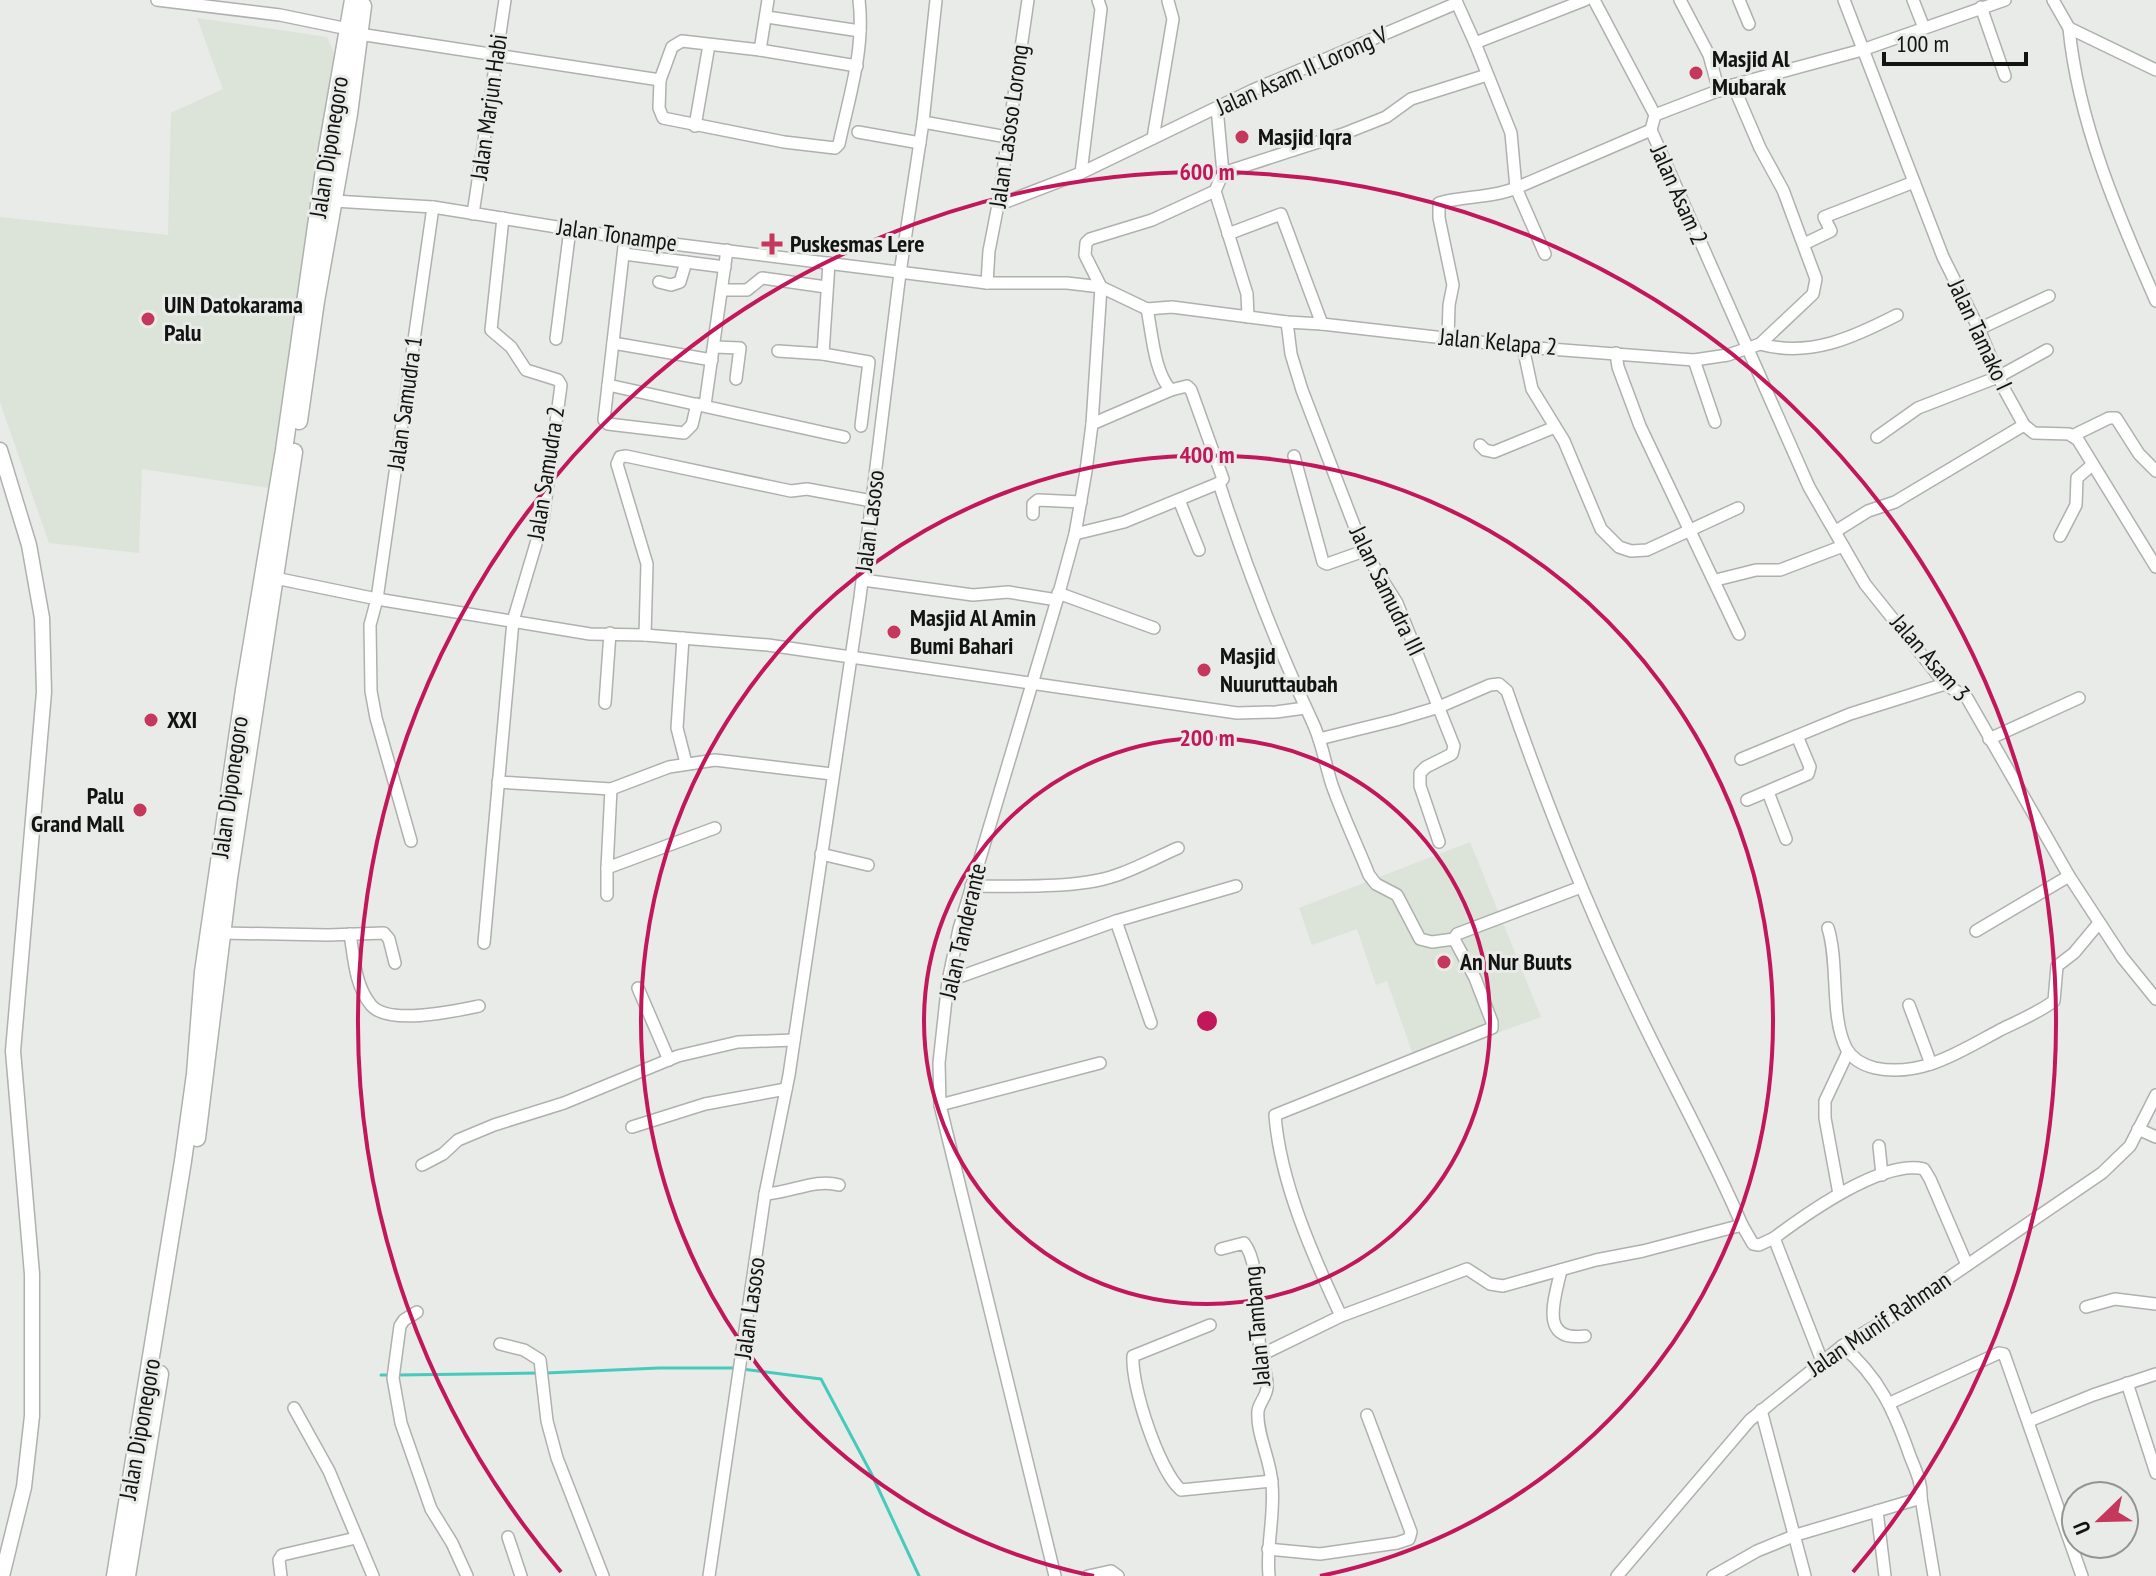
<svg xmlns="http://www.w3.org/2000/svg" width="2156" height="1576" font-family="'PT Sans Narrow',sans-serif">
<rect width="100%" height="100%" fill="#e8ebe7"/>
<g fill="#dce3d8">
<polygon points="197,18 327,37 335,55 270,488 142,469 139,553 49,543 0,402 0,217 168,235 171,113 223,89"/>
<polygon points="1470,842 1541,1017 1416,1063 1387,981 1376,985 1357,929 1312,945 1299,908"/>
</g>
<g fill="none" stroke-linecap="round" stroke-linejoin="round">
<g stroke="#45cabc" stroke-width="3">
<polyline points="742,1369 821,1379 871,1473 919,1576"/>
<polyline points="546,1373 659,1368 734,1368"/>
<polyline points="381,1375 391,1375"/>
<polyline points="398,1375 539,1373"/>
</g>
<defs>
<g id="minor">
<polyline points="157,0 280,15 348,29"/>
<polyline points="1028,0 998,205 989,251 987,283 1067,283 1101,287 1147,309 1172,307 1287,322 1322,324 1523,347 1694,360 1728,355 1760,344 1813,294 1816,279 1783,190 1760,148 1733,85"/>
<polyline points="1594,0 1655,115 1651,130 1809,487 1865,584 1945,684 1967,698 2069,876 2122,957 2156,999"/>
<polyline points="1680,0 1709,55 1719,91"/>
<polyline points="1739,0 1749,24"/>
<polyline points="1844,0 1943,257 1979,329 2003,387 2024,425 2034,433 2069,434 2078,440 2156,567"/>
<polyline points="1913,0 1924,28"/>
<polyline points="2053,0 2069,28 2156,70"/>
<polyline points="1981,7 2005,76"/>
<polyline points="767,17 860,31"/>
<path d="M2069 28C2078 122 2118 215 2156 301"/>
<polyline points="359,34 660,80 672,47 682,41 760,50 857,66"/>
<polyline points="1475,43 1511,133 1516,188 1651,130"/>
<polyline points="760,50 768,0"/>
<path d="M660 80 659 108 663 118 784 142 835 148 839 144C849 97 865 49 859 0"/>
<polyline points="1217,108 1223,173 1215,191 1247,294 1248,317"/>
<polyline points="1655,115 1733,85 1862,50 2005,0"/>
<polyline points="923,122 1007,137"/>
<polyline points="695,126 709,45"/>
<polyline points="858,132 920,143"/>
<polyline points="1153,138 1173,19 1168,1"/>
<polyline points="1081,173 1101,9 1098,0"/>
<polyline points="1223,173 1343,134 1386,117 1411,99 1487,75"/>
<polyline points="334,201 433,207 625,238 987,283"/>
<polyline points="998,205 1081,173 1253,90 1457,3 1475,43 1585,0"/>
<polyline points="473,214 505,0"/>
<polyline points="1228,234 1281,214 1322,324"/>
<polyline points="625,238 604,420 608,424 684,433 692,425 697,404"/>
<polyline points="1804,244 1831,231 1824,217 1914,182"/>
<polyline points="624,254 725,267"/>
<polyline points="659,282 671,285 680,282 686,262"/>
<polyline points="722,290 747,290 762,278 826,287"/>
<polyline points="1287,322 1291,354 1302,390 1364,551 1397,603 1454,746 1452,754 1426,767 1420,773 1420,786 1439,842"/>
<polyline points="1979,329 2049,296"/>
<path d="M1448 338 1449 305 1453 285 1439 218V203C1464 196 1492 198 1516 188L1545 254"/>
<polyline points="556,339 570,229"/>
<polyline points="613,343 712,360"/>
<path d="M1760 344C1810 358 1854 337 1897 315"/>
<polyline points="715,347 740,348 736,379"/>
<polyline points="1523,347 1532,389 1564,441 1601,529 1619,547 1631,551 1647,550 1738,508"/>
<polyline points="778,351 823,354 829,263"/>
<polyline points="1616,353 1618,367 1640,426 1739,634"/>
<polyline points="823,354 869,362 861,426"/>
<polyline points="1694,360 1715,422"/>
<polyline points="608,385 844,437"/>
<polyline points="705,405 727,250"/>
<polyline points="1092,424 1171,390"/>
<polyline points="2072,436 2109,418 2116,418 2139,454 2156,471"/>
<polyline points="1877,437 1918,408 1998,377 2047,350"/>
<polyline points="1480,445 1485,450 1494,452 1555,427"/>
<polyline points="1294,456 1323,562 1327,564 1364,551"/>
<path d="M1219 483C1245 564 1276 644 1312 721 1322 741 1325 764 1332 785 1343 816 1357 845 1369 875L1376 884 1397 895 1420 939 1432 942 1454 939"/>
<polyline points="1179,500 1199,550"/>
<polyline points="1033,514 1033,504 1038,500 1081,502"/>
<polyline points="1836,531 1868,511 1895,502 2024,425"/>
<path d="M1075 534 1124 522 1219 483 1223 479 1191 390 1187 386 1171 390C1154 373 1152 332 1147 309"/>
<polyline points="2060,536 2076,505 2077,478 2092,465"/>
<polyline points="275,578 377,599 590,634 645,635 768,645 1237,713 1276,712 1305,708"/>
<polyline points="863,580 973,595 1008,592 1057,600"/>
<polyline points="1716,580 1756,570 1780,570 1843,546"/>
<polyline points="1058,593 1154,628"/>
<polyline points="645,635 647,564 617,464 620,457 626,456 791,491 807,489 872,501"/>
<polyline points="683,638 677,728 686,763"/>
<polyline points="605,703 610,633"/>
<path d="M1319 739 1396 720 1439 707 1490 685 1499 684 1507 691C1544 798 1586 904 1635 1006 1670 1080 1710 1150 1742 1225"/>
<polyline points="1989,739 2079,698"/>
<polyline points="1741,759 1850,714 1945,684"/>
<polyline points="498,782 611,789 669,767 715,760 832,774"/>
<polyline points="611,789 607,868 715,828"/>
<polyline points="1768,792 1786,839"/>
<polyline points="1747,800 1808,774 1810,767 1797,736"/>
<polyline points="411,841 376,718 371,691 370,625 377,599 433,207"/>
<polyline points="821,854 868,865"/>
<path d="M971 886C1013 886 1075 889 1114 876 1136 869 1157 857 1178 848"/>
<polyline points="607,895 607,868"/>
<polyline points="1116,921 1151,1023"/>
<path d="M1828 928C1839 963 1830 1016 1846 1048 1852 1059 1863 1065 1875 1068 1921 1078 1961 1051 2000 1030 2018 1021 2038 1013 2054 1001L2057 966 2074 953 2099 923"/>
<polyline points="1976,931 2069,876"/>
<polyline points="222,933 328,935 384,933 389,939 395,963"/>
<path d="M350 934C354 958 355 986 371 1005 388 1026 455 1011 479 1006"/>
<polyline points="484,943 513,621 543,520 561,385 558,380 526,370 511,347 491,330 503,218"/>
<polyline points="948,981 1116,921 1236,886"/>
<polyline points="638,988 669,1060"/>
<polyline points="1909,1005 1931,1064"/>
<polyline points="940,1105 1100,1063"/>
<polyline points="632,1127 705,1104 786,1089"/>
<polyline points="2138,1129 2156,1137"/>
<polyline points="1879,1146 1882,1175"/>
<polyline points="422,1165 443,1154 458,1140 494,1125 564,1103 678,1056 738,1042 794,1040"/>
<path d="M765 1194C790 1193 816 1178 839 1185"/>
<polyline points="1839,1194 1825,1118 1825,1101 1848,1052"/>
<path d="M1221 1249 1244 1243C1261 1264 1257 1324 1260 1352 1262 1364 1268 1375 1267 1388 1266 1397 1259 1403 1258 1411 1256 1433 1271 1461 1272 1484 1275 1516 1266 1545 1269 1576"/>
<path d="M1561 1270C1555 1298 1538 1342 1585 1336"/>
<polyline points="2086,1307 2115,1299 2156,1304"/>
<polyline points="417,1312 404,1320 400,1326 393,1378 401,1423 431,1509 452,1543 467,1576"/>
<path d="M1341 1316C1313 1256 1280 1182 1275 1115L1492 1028V1022L1475 978 1454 939 1457 934 1581 887"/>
<path d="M1210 1325 1133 1356C1131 1386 1159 1471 1181 1490L1272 1481"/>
<polyline points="500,1344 524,1350 540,1360 547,1421 557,1458 603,1576"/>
<polyline points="1261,1355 1341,1316 1467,1269 1490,1284 1503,1286 1596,1260 1643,1251 1742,1225 1753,1244 1759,1245 1774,1238"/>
<path d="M1822 1361 1774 1238C1806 1214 1883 1159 1924 1169L1930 1179 1967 1265"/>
<polyline points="2127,1383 2156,1473"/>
<polyline points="1890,1403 1999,1353 2004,1354 2082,1576"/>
<polyline points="294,1408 329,1471 373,1576"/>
<polyline points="1761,1410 1805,1576"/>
<polyline points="2029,1421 2093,1395 2156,1374"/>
<polyline points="1921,1498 1934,1576"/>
<polyline points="1877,1511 1885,1576"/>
<polyline points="508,1537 521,1576"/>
<polyline points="1268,1549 1320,1554 1397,1543 1409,1539 1411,1532 1367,1415"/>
<polyline points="281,1576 279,1560 282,1555 356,1538"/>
<polyline points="709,1576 765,1194 789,1075 860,597 900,273 923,122 936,0"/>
<polyline points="1055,1576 940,1105 939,1063 948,981 959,929 1057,600 1075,534 1086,471 1092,424 1101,287 1085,255 1086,243 1090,239 1152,220 1215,191"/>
<polyline points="1088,1576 1111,1571 1118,1576"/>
<polyline points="1617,1576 1750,1420 1842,1346 1897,1313 2102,1173 2130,1146 2156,1095"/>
<path d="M1713 1576 1757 1551 1796 1535 1921 1498C1922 1483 1916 1471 1910 1456 1895 1413 1879 1376 1842 1346"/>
</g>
<polyline id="major" points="0,450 29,545 42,618 44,692 13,1051 32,1274 32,1416 24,1487 2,1576"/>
<g id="highway">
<polyline points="299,421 316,301 349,114 363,6"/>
<polyline points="197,1138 229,878 294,452"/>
<polyline points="115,1576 183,1161 195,1074 203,972 244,690 284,450 327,149 353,0"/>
<polyline points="127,1576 160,1374"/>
</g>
</defs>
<use href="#minor" stroke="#aeb1ad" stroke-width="14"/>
<use href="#major" stroke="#aeb1ad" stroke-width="17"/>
<use href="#highway" stroke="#aeb1ad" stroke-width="19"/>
<use href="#minor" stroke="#fff" stroke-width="11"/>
<use href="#major" stroke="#fff" stroke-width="14"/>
<use href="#highway" stroke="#fff" stroke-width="16"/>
</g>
<g fill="none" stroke="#c2185b" stroke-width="4">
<circle cx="1207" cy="1021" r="283"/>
<path d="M1094 1576A566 566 0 1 1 1320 1576"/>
<path d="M561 1572A849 849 0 1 1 1853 1572"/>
</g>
<g fill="#c6375e" stroke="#e8ebe7" stroke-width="3">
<circle cx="1696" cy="73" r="8"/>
<circle cx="1242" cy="137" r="8"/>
<path d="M768 232h8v8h8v8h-8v8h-8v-8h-8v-8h8z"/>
<circle cx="148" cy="319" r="8"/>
<circle cx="894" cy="632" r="8"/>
<circle cx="1204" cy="670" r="8"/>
<circle cx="151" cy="720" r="8"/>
<circle cx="140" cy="810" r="8"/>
<circle cx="1444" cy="962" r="8"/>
</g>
<g text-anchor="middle" stroke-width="6" stroke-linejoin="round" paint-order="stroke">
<g font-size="24" font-weight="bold" fill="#121312" stroke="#e8ebe7" text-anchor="start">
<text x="1712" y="67">Masjid Al<tspan x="1712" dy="28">Mubarak</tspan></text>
<text x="1258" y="145">Masjid Iqra</text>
<text x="790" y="252">Puskesmas Lere</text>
<text x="164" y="313">UIN Datokarama<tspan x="164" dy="28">Palu</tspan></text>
<text x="910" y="626">Masjid Al Amin<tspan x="910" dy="28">Bumi Bahari</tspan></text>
<text x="1220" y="664">Masjid<tspan x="1220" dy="28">Nuuruttaubah</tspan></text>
<text x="167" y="728">XXI</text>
<text x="124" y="804" text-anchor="end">Palu<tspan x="124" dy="28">Grand Mall</tspan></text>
<text x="1460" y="970">An Nur Buuts</text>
</g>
<g font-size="24" fill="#121312" stroke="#e8ebe7">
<text transform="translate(1302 71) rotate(-24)" y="8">Jalan Asam II Lorong V</text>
<text transform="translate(489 107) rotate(-82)" y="8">Jalan Marjun Habi</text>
<text transform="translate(1009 126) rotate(-82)" y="8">Jalan Lasoso Lorong</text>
<text transform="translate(329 147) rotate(-81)" y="8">Jalan Diponegoro</text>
<text transform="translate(1679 195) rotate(66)" y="8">Jalan Asam 2</text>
<text transform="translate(617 235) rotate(8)" y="8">Jalan Tonampe</text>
<text transform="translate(1980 335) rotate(65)" y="8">Jalan Tamako I</text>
<text transform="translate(1498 342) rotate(5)" y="8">Jalan Kelapa 2</text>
<text transform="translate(405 403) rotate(-82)" y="8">Jalan Samudra 1</text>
<text transform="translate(546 473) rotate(-81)" y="8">Jalan Samudra 2</text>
<text transform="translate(870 521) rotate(-83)" y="8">Jalan Lasoso</text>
<text transform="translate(1387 591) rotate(64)" y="8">Jalan Samudra III</text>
<text transform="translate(1930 658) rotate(49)" y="8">Jalan Asam 3</text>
<text transform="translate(230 787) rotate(-82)" y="8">Jalan Diponegoro</text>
<text transform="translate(963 931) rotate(-77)" y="8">Jalan Tanderante</text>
<text transform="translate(750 1308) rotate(-82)" y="8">Jalan Lasoso</text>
<text transform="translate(1879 1324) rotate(-34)" y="8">Jalan Munif Rahman</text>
<text transform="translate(1257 1326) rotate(-95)" y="8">Jalan Tambang</text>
<text transform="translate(140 1429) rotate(-80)" y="8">Jalan Diponegoro</text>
</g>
</g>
<circle cx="1207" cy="1021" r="12" fill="#c2185b" stroke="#e8ebe7" stroke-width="4"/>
<g font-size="24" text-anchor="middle" font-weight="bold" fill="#c2185b" stroke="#e8ebe7" stroke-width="6" stroke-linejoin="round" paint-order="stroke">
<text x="1207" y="180">600 m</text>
<text x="1207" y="463">400 m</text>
<text x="1207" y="746">200 m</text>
</g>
<g transform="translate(2100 1520) rotate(247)"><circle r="38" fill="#e8ebe7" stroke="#929592" stroke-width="2"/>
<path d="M0-6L14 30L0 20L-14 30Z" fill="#c6375e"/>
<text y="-12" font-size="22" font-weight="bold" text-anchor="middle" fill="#121312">U</text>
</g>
<path d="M1884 52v12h142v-12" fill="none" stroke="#121312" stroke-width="4"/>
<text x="1896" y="52" font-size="24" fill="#121312" stroke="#e8ebe7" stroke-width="6" paint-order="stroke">100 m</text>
</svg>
